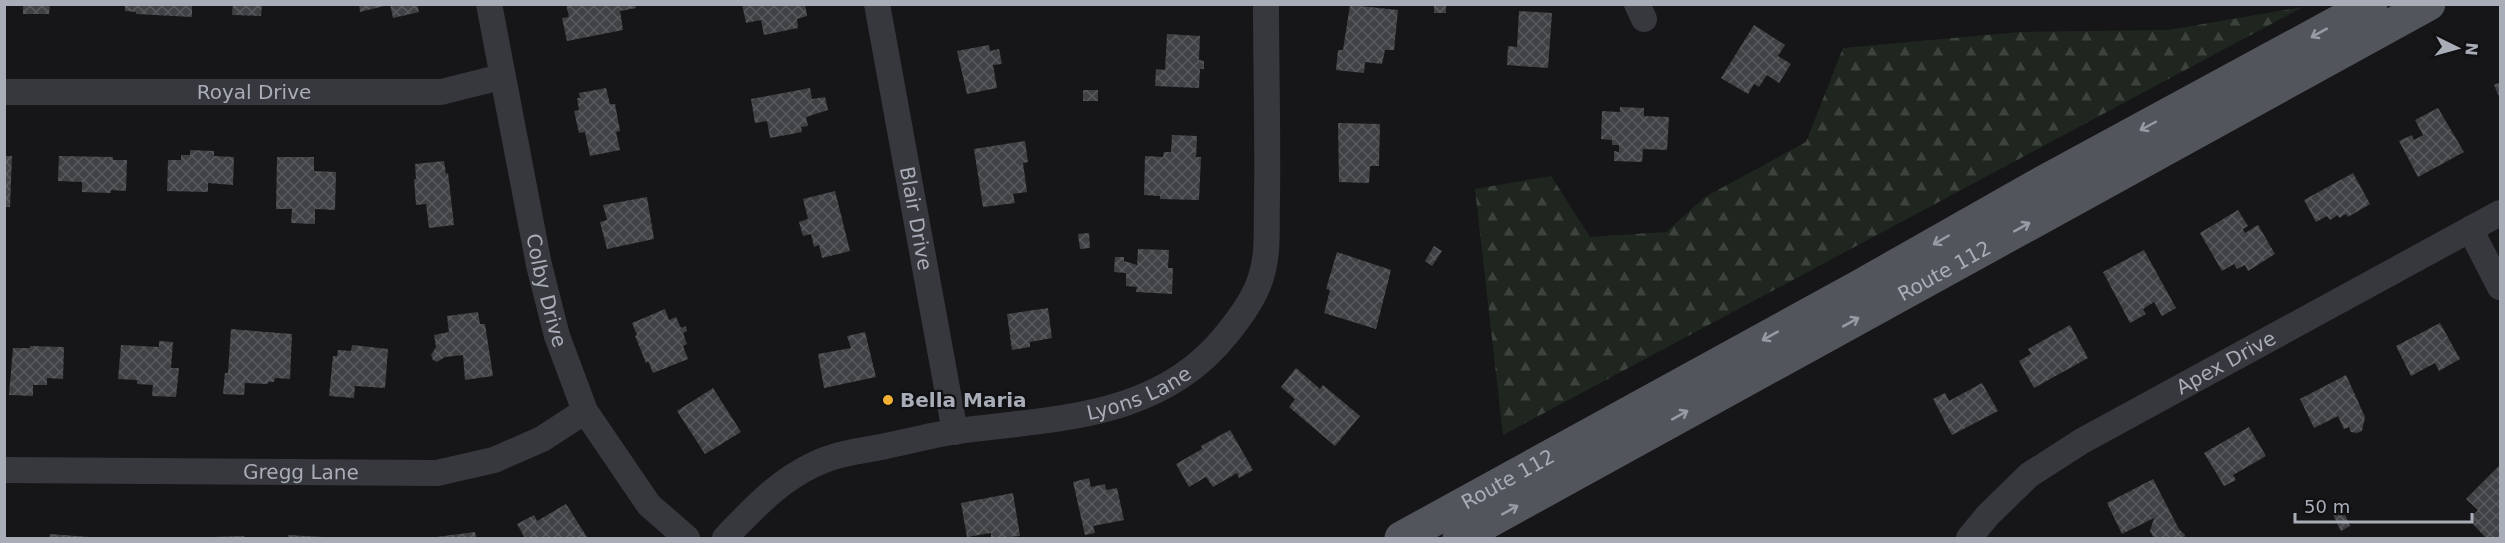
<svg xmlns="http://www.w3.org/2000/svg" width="2505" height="543" font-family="'DejaVu Sans',sans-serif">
<defs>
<pattern id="forest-firs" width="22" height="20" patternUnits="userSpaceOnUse" patternTransform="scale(1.5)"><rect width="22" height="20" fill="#1e261f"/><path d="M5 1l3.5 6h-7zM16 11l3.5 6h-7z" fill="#3c433d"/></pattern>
<pattern id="building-cross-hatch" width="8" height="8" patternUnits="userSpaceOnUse" patternTransform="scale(1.5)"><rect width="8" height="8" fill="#404145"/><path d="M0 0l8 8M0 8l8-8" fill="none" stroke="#595a5e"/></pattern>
</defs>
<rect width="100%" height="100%" fill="#161618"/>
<polygon fill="url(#forest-firs)" points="2303,7 1503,435 1475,189 1551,176 1590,237 1666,232 1705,197 1806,142 1843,48 2020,32 2168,30"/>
<g fill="url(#building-cross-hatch)">
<polygon points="23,4 50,4 49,14 23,14"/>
<polygon points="125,4 192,4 192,17 136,14 136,12 125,11"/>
<polygon points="233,4 262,4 261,16 232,15"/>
<polygon points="359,4 388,4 388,5 360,12"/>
<polygon points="390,4 417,4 419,12 393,18"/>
<polygon points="566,4 635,4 636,8 620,11 623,30 567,41 562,18 569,17"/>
<polygon points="742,4 805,4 807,16 797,19 798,28 764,35 761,20 746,23"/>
<rect x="1434" y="4" width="12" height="9"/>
<polygon points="1350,5 1398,10 1394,50 1385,50 1382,64 1365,62 1364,73 1336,70 1338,50 1343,50"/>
<polygon points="1519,11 1552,13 1548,68 1507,65 1508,46 1517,47"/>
<polygon points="1754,25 1785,45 1778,56 1791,64 1779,83 1767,75 1759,87 1754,84 1748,94 1721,78"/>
<polygon points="1167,34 1200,36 1199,60 1204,61 1204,69 1200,69 1199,88 1155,86 1156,69 1165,70"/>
<polygon points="989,45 990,51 999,49 1002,64 993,65 997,88 967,94 957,51"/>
<polygon points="2500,82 2500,99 2494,85"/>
<polygon points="606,88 610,104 615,104 620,131 616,132 620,150 590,156 585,132 579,133 574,111 579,110 577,98 580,98 579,93"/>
<polygon points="810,88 812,99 825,97 828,110 806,117 808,126 801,127 802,132 770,138 767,121 755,123 751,99"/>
<rect x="1083" y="90" width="15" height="11"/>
<polygon points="1620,107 1644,108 1644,116 1669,117 1667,150 1643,149 1642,162 1614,161 1614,151 1619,152 1619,145 1612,145 1612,140 1601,139 1602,111 1620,112"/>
<polygon points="2438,108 2464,152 2418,177 2399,141 2412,135 2414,140 2423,135 2415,120"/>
<polygon points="1338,123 1380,124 1379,166 1370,166 1369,183 1339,182"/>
<polygon points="1172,135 1197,136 1196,157 1201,157 1199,200 1160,199 1160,196 1144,195 1145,156 1163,157 1164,152 1171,152"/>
<polygon points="1025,141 1028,162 1023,163 1027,192 1013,194 1015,203 983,207 974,149"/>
<polygon points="190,150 214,151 214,156 234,157 233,185 208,183 208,192 167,191 168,160 181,160 181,155 190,155"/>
<polygon points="4,156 12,156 10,207 4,207"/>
<polygon points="59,156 113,157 113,160 127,160 126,191 111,190 111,193 82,192 82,182 58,181"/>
<polygon points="277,157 314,157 314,171 336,172 335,210 315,209 315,224 291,223 292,209 276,209"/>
<polygon points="444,161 446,174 448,173 454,225 429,228 426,204 416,205 414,179 416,179 415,164"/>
<polygon points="2353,173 2370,204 2348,217 2346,214 2339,218 2338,215 2330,220 2327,216 2316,222 2304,200"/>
<polygon points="835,191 850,251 822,258 819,245 814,247 811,234 803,236 799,222 808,219 803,199"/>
<polygon points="647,197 654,239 607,249 600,222 607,220 603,205"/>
<polygon points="2238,210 2248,226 2243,229 2245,233 2258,225 2275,254 2248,271 2245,265 2237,269 2234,264 2222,271 2200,233"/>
<polygon points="1089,233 1090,248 1080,249 1078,234"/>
<polygon points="1434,246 1442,251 1432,266 1425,261"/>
<polygon points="1138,249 1169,250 1168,268 1173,268 1172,294 1136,292 1137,287 1126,286 1126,273 1114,272 1115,257 1124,257 1124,261 1137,265"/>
<polygon points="2144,250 2176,308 2162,316 2154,302 2143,309 2146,314 2130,323 2103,272"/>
<polygon points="1337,252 1391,270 1376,329 1324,313 1330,290 1326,289"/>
<polygon points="1048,308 1052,338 1030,342 1030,347 1012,350 1007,314"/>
<polygon points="665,309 669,320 676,317 681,328 686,326 687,331 683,333 687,344 683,346 688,359 653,373 648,361 646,363 635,336 637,335 632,323"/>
<polygon points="478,312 480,324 485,324 493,376 465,380 463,355 445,357 437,362 433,360 431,355 436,347 434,335 449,332 447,316"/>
<polygon points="2440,323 2460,359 2439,371 2435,363 2411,376 2396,346"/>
<polygon points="2070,325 2088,358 2034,388 2019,361 2031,354 2028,349"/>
<polygon points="231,329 292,334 290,379 275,378 274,382 268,382 268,384 245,383 244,395 223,394 225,373 228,373"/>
<polygon points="865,332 876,377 824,388 818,354 851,348 847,336"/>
<polygon points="159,341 173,342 171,368 179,368 176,397 152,396 153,385 137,384 137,380 118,379 121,345 159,347"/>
<polygon points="352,345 388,349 385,388 355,386 354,398 329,396 333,356 337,356 338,350 351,351"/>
<polygon points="30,346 64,347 63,379 47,378 47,385 33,385 33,396 9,395 13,348 30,348"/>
<polygon points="1296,368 1320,389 1323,385 1360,416 1335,446 1289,407 1295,399 1281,387"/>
<polygon points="2346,375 2365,417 2362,431 2357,433 2351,432 2349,427 2344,429 2338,416 2314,428 2300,399"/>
<polygon points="1982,383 1998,411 1952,435 1933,399 1945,393 1949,401"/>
<polygon points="713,388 741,432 705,454 677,411"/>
<polygon points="2249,427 2266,456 2233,475 2236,480 2224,486 2204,453"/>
<polygon points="1230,430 1253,470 1239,478 1237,473 1213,487 1206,477 1189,487 1176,464 1202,449 1201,446"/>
<polygon points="2500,465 2500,538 2486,538 2471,522 2472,516 2478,510 2466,499"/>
<polygon points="1089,478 1091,487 1105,484 1106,490 1117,488 1124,520 1093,526 1095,533 1085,535 1073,482"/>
<polygon points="2153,479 2179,529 2185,535 2184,538 2154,538 2150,531 2154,518 2122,534 2107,503"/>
<polygon points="1013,493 1020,536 991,538 991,533 967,537 961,503"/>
<polygon points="566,504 587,537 525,538 517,524 534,515 537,521"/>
<polygon points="2343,510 2350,526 2341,531 2333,515"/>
<polygon points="475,532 476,538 437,538 436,537"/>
<polygon points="50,534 89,537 89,538 49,538"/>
<polygon points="288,535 323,537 323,538 288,538"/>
<polygon points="244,536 244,538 212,538 212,537"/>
</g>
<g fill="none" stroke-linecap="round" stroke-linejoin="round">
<g stroke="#37383d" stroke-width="26">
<path id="s1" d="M489 4 539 265 557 336 585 411 649 505 687 538"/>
<path id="s2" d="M877 4 955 432"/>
<polyline points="1637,4 1644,19"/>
<path id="s3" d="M4 92H441L501 77"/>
<polyline points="2470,229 2500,287"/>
<path id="s4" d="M4 470 437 473 494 460 542 439 585 411"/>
<path id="s5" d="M725 538C753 509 778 481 815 464 837 453 862 451 886 446 909 441 933 435 957 431 1055 418 1159 419 1226 335 1240 318 1255 298 1261 277 1269 253 1266 224 1267 200 1268 135 1266 70 1266 4"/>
<path id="s6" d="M1969 538 1988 515 2029 475 2082 441 2500 213"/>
</g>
<g stroke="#53555c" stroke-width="33">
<path id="s7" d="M1401 538 1858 287 2034 187 2371 4"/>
<path id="s8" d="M1459 538 2429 4"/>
</g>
</g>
<defs><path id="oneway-shaft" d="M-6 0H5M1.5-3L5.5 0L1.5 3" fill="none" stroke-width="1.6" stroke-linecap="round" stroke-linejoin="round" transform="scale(1.5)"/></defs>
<g stroke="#979ba6">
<use href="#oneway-shaft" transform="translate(2319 33) rotate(151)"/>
<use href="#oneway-shaft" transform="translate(2148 126) rotate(152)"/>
<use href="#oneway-shaft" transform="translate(2022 227) rotate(-29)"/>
<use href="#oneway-shaft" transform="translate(1941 240) rotate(150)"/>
<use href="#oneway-shaft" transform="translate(1851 322) rotate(-29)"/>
<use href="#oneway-shaft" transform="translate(1770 336) rotate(151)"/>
<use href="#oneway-shaft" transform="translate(1680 415) rotate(-29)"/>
<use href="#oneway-shaft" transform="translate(1510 510) rotate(-29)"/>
</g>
<circle fill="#f2b134" stroke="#111113" stroke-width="2" cx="888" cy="400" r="6"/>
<g text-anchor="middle" stroke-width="4.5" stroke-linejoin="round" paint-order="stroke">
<g font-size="20" fill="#a8adb8" stroke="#111113">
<text dy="7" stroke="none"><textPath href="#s3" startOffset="250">Royal Drive</textPath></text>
<text dy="7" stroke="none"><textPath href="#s2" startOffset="218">Blair Drive</textPath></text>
<text dy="7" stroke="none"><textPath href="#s8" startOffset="554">Route 112</textPath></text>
<text dy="7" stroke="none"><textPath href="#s1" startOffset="292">Colby Drive</textPath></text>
<text dy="7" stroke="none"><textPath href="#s6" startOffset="314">Apex Drive</textPath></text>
<text dy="7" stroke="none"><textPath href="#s5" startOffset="450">Lyons Lane</textPath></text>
<text dy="7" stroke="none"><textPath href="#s4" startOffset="297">Gregg Lane</textPath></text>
<text dy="7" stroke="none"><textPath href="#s7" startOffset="122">Route 112</textPath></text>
</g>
<g font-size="20" font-weight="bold" fill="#a8adb8" stroke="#111113" text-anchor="start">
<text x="900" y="407">Bella Maria</text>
</g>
</g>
<rect width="2505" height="543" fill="none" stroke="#a8adb8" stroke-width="12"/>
<g transform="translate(2457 48) rotate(95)" stroke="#111113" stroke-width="4.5" paint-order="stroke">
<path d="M0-4.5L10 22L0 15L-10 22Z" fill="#a8adb8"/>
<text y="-9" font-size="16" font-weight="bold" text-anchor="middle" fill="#a8adb8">N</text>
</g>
<path d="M2295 513v9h177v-9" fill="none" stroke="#a8adb8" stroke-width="3"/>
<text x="2304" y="513" font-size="18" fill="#a8adb8" stroke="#111113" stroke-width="4.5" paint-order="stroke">50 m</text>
</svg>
